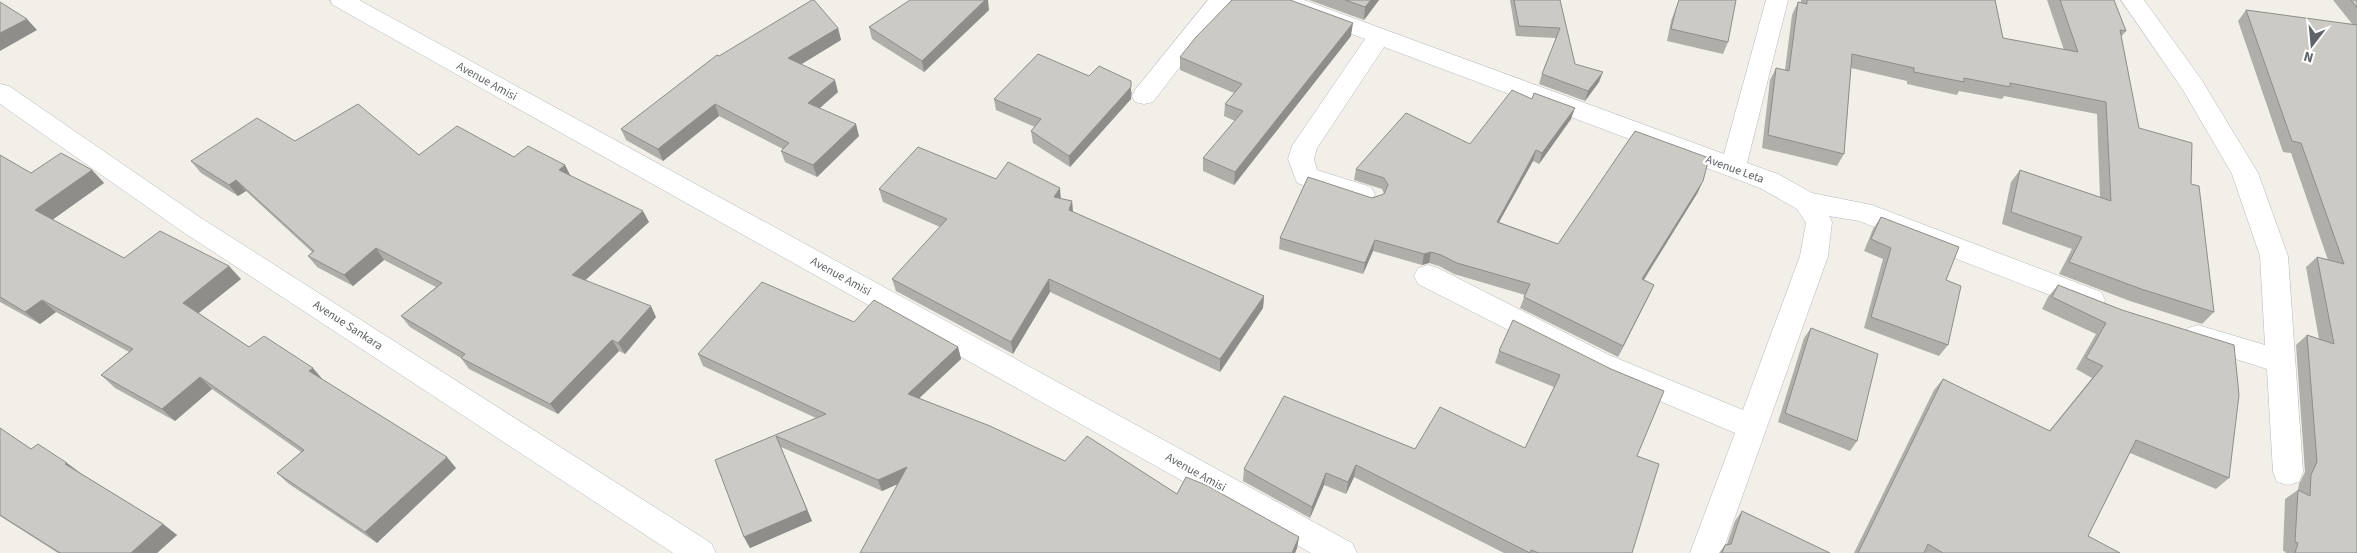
<svg xmlns="http://www.w3.org/2000/svg" width="2357" height="553" font-family="'Source Sans 3',sans-serif">
<rect width="100%" height="100%" fill="#f1efe8"/>
<g fill="none" stroke-linecap="round" stroke-linejoin="round">
<defs>
<g id="minor">
<polygon points="330,0 359,0 1352,543 1357,553 1311,553 333,5"/>
<polygon points="1208,0 1231,0 1153,102 1144,104 1135,102 1132,96 1135,90"/>
<polygon points="1271,0 1304,0 1724,154 1766,0 1788,0 1747,163 1778,174 1812,193 1872,205 2101,292 2105,300 2101,308 2091,311 1859,221 1829,216 1832,222 1828,256 1722,553 1690,553 1735,433 1589,371 1418,284 1414,276 1418,268 1428,265 1438,268 1609,355 1743,410 1800,256 1806,223 1797,209 1760,188 1384,47 1317,148 1314,159 1317,170 1371,187 1375,194 1371,201 1362,204 1297,183 1288,159 1292,146 1365,39 1274,5"/>
<polygon points="2121,0 2144,0 2201,79 2258,173 2288,256 2303,472 2299,482 2288,485 2277,482 2273,472 2267,369 2188,344 2184,336 2188,328 2198,325 2265,345 2260,256 2232,174 2183,90"/>
<polygon points="0,84 9,86 201,218 711,543 716,553 673,553 183,232 0,104"/>
</g>
</defs>
<use href="#minor" stroke="#b5b8bc" stroke-width="1"/>
<use href="#minor" fill="#fff" fill-rule="evenodd"/>
</g>
<g fill="#afaea9">
<polygon points="1309,0 1379,0 1364,20"/>
<polygon points="1510,0 1560,0 1575,64 1599,82 1585,101 1539,84 1542,74 1556,38 1516,36"/>
<polygon points="1679,0 1728,42 1723,54 1667,41 1671,21"/>
<polygon points="1801,0 1995,0 2003,38 2064,50 2047,0 2114,0 2126,31 2121,37 2139,128 2191,184 2214,312 2202,324 2130,301 2059,274 2072,249 2002,224 2011,182 2020,170 2100,197 2097,114 2004,96 2002,99 1959,91 1957,95 1907,84 1907,81 1851,68 1844,154 1837,166 1762,148 1770,80 1776,68 1785,70 1792,15 1798,2 1801,3"/>
<polygon points="2333,0 2357,0 2357,553 2285,553 2286,552 2283,551 2285,499 2298,490 2299,484 2305,472 2296,345 2307,335 2319,339 2306,267 2317,257 2328,260 2291,153 2283,152 2238,21 2246,10 2353,25"/>
<polygon points="989,10 924,72 872,39 869,27"/>
<polygon points="838,28 841,40 801,64 838,92 819,108 859,136 817,177 785,162 781,151 783,149 719,116 663,161 626,140 621,129 719,56"/>
<polygon points="1351,36 1234,185 1203,171 1203,158 1235,121 1224,116 1225,104 1234,93 1180,70 1180,57"/>
<polygon points="1089,76 1132,92 1131,99 1070,167 1033,143 1031,131 1035,127 996,110 994,99"/>
<polygon points="1571,119 1539,164 1533,161 1499,222 1558,244 1698,192 1644,280 1654,285 1618,357 1520,308 1525,295 1454,274 1439,266 1429,263 1422,265 1373,251 1363,274 1279,249 1280,238 1372,198 1384,194 1382,189 1354,180 1356,169 1470,144"/>
<polygon points="295,141 419,155 514,157 565,165 570,175 649,222 585,280 656,317 625,354 619,351 558,414 469,369 461,358 410,327 401,316 436,287 384,260 353,286 317,267 308,256 312,252 246,191 238,196 201,173 191,161"/>
<polygon points="0,155 31,173 92,170 104,183 52,219 124,258 241,279 198,313 249,347 323,380 456,468 377,543 289,484 277,473 301,452 212,389 175,421 115,388 101,375 129,352 56,312 40,324 0,302"/>
<polygon points="879,189 1061,199 1072,201 1073,212 1264,296 1263,308 1220,372 1050,292 1013,354 896,291 892,279 940,227 883,202"/>
<polygon points="1881,217 1946,280 1948,345 1939,356 1864,328 1883,259 1864,251 1873,229"/>
<polygon points="2058,285 2122,310 2229,478 2216,489 2130,453 2088,536 2120,553 1854,553 1934,390 1943,379 2049,431 2092,378 2076,369 2096,334 2042,309 2048,297"/>
<polygon points="1513,320 1637,456 1632,553 1504,553 1354,477 1346,494 1324,485 1310,518 1243,481 1244,469 1415,449 1525,448 1554,387 1495,363 1499,351"/>
<polygon points="854,322 958,347 961,359 919,398 1065,461 1177,494 1299,537 1297,548 1295,553 860,553 898,484 882,491 781,447 812,521 750,548 744,537 715,460 816,418 703,366 698,354"/>
<polygon points="1811,328 1857,441 1850,451 1778,422 1804,338"/>
<polygon points="0,428 31,449 82,474 163,524 177,535 157,553 58,553 0,516"/>
<polygon points="1742,511 1830,553 1719,553 1725,545 1727,544 1735,521"/>
</g>
<g fill="#8f8d8a">
<polygon points="985,0 988,0 989,10 924,72 922,61"/>
<polygon points="1371,0 1379,0 1364,20 1365,7"/>
<polygon points="27,19 37,30 0,51 0,33"/>
<polygon points="1353,23 1351,36 1234,185 1235,172"/>
<polygon points="838,28 841,40 792,70 788,58"/>
<polygon points="1603,72 1599,82 1585,101 1588,91"/>
<polygon points="835,80 838,92 812,115 808,103"/>
<polygon points="1131,81 1131,99 1070,167 1069,156"/>
<polygon points="715,104 719,116 663,161 658,149"/>
<polygon points="1575,108 1571,119 1539,164 1542,153"/>
<polygon points="856,124 859,136 817,177 813,165"/>
<polygon points="1536,150 1533,161 1493,233 1497,222"/>
<polygon points="565,165 571,177 559,170"/>
<polygon points="92,170 104,183 48,223 35,210"/>
<polygon points="236,180 246,191 238,196 229,185"/>
<polygon points="1703,181 1698,192 1637,290 1642,279"/>
<polygon points="1060,188 1061,201 1054,197"/>
<polygon points="1072,201 1073,214 1069,210"/>
<polygon points="643,211 649,222 578,287 572,275"/>
<polygon points="1375,240 1373,251 1363,274 1365,263"/>
<polygon points="376,248 384,260 353,286 344,275"/>
<polygon points="1431,252 1429,263 1422,265 1424,254"/>
<polygon points="229,266 241,279 195,316 183,303"/>
<polygon points="1049,279 1050,292 1013,354 1011,342"/>
<polygon points="1654,285 1649,296 1618,357 1623,346"/>
<polygon points="1264,296 1263,308 1220,372 1220,359"/>
<polygon points="42,300 56,312 40,324 25,312"/>
<polygon points="651,306 656,317 625,354 618,343"/>
<polygon points="612,340 619,351 558,414 550,404"/>
<polygon points="958,347 961,359 911,406 908,394"/>
<polygon points="313,368 324,381 309,371"/>
<polygon points="200,377 212,389 175,421 162,409"/>
<polygon points="776,436 812,521 750,548 744,537"/>
<polygon points="447,457 456,468 377,543 365,532"/>
<polygon points="67,463 82,474 65,464"/>
<polygon points="1356,465 1354,477 1346,494 1348,482"/>
<polygon points="907,467 911,478 882,491 878,480"/>
<polygon points="1326,473 1324,485 1310,518 1312,507"/>
<polygon points="163,524 177,535 157,553 131,553"/>
<polygon points="1299,537 1297,548 1295,553 1292,553"/>
</g>
<g fill="#cccac5" stroke="#8f8d8a">
<polygon points="812,0 814,0 838,28 788,58 835,80 808,103 856,124 813,165 781,151 789,143 715,104 658,149 621,129 717,55 719,56"/>
<polygon points="910,0 985,0 922,61 869,27"/>
<polygon points="1232,0 1290,0 1353,23 1235,172 1203,158 1243,111 1225,104 1242,84 1180,57 1196,37"/>
<polygon points="1345,0 1371,0 1365,7"/>
<polygon points="1514,0 1560,0 1575,64 1603,72 1588,91 1542,74 1560,28 1519,26"/>
<polygon points="1679,0 1736,0 1728,42 1671,29 1676,9"/>
<polygon points="1807,0 1995,0 2003,38 2078,52 2060,0 2114,0 2126,31 2120,30 2139,128 2192,143 2191,184 2199,186 2214,312 2141,289 2069,262 2082,237 2011,212 2020,170 2111,201 2106,102 2010,83 2010,87 1964,78 1964,82 1914,72 1914,68 1852,54 1844,154 1768,135 1776,68 1789,71 1798,2 1807,4"/>
<polygon points="2351,0 2357,0 2357,8"/>
<polygon points="0,2 27,19 0,33"/>
<polygon points="2246,10 2357,25 2357,553 2295,553 2298,543 2295,542 2298,490 2310,496 2311,475 2317,462 2307,335 2334,344 2317,257 2344,264 2301,143 2292,141"/>
<polygon points="1038,54 1089,76 1099,66 1131,81 1131,87 1069,156 1031,131 1041,119 994,99"/>
<polygon points="1512,90 1532,99 1534,93 1575,108 1542,153 1536,150 1497,222 1558,244 1635,131 1709,158 1703,181 1642,279 1654,285 1623,346 1524,297 1530,284 1457,263 1441,255 1431,252 1424,254 1375,240 1365,263 1280,238 1308,177 1372,198 1384,194 1388,185 1384,178 1356,169 1406,113 1470,144"/>
<polygon points="358,104 419,155 457,126 514,157 528,146 565,165 559,170 643,211 572,275 651,306 618,343 612,340 550,404 461,358 465,354 401,316 442,283 376,248 344,275 308,256 314,251 236,180 229,185 191,161 257,118 295,141"/>
<polygon points="918,147 996,179 1008,162 1060,188 1054,197 1072,201 1069,210 1264,296 1220,359 1049,279 1011,342 892,279 947,219 879,189"/>
<polygon points="61,153 92,170 35,210 124,258 160,231 229,266 183,303 249,347 264,336 313,368 309,371 447,457 365,532 277,473 304,450 200,377 162,409 101,375 133,349 42,300 25,312 0,297 0,155 31,173"/>
<polygon points="1881,217 1959,247 1946,280 1961,286 1948,345 1871,317 1891,248 1871,239"/>
<polygon points="762,282 854,322 874,300 958,347 908,394 990,426 1065,461 1087,436 1177,494 1186,477 1206,485 1299,537 1292,553 860,553 907,467 878,480 776,436 807,510 744,537 715,460 826,414 698,354"/>
<polygon points="2058,285 2122,310 2234,345 2239,395 2229,478 2136,440 2088,536 2120,553 1943,553 1928,544 1924,553 1858,553 1943,379 2050,431 2103,366 2086,358 2106,323 2052,297"/>
<polygon points="1513,320 1611,369 1664,391 1637,456 1659,464 1632,553 1539,553 1531,550 1530,553 1356,465 1348,482 1326,473 1312,507 1244,469 1284,396 1415,449 1440,407 1525,448 1560,375 1499,351"/>
<polygon points="1811,328 1878,354 1857,441 1785,413"/>
<polygon points="0,428 31,449 38,444 67,463 65,464 163,524 131,553 60,553 0,515"/>
<polygon points="1742,511 1830,553 1722,553 1725,545 1731,544"/>
</g>
<g text-anchor="middle" stroke-width="4.5" stroke-linejoin="round" paint-order="stroke">
<g font-size="12" fill="#5f6368" stroke="#fff">
<text transform="translate(487 81) rotate(29)" y="4">Avenue Amisi</text>
<text transform="translate(1735 169) rotate(20)" y="4">Avenue Leta</text>
<text transform="translate(841 276) rotate(29)" y="4">Avenue Amisi</text>
<text transform="translate(348 325) rotate(33)" y="4">Avenue Sankara</text>
<text transform="translate(1196 472) rotate(29)" y="4">Avenue Amisi</text>
</g>
</g>
<g transform="translate(2312 45) rotate(196)" stroke="#ffffff" stroke-width="4" paint-order="stroke">
<path d="M0-4L9 19L0 12L-9 19Z" fill="#5f6368"/>
<text y="-8" font-size="14" font-weight="bold" text-anchor="middle" fill="#5f6368">N</text>
</g>
</svg>
